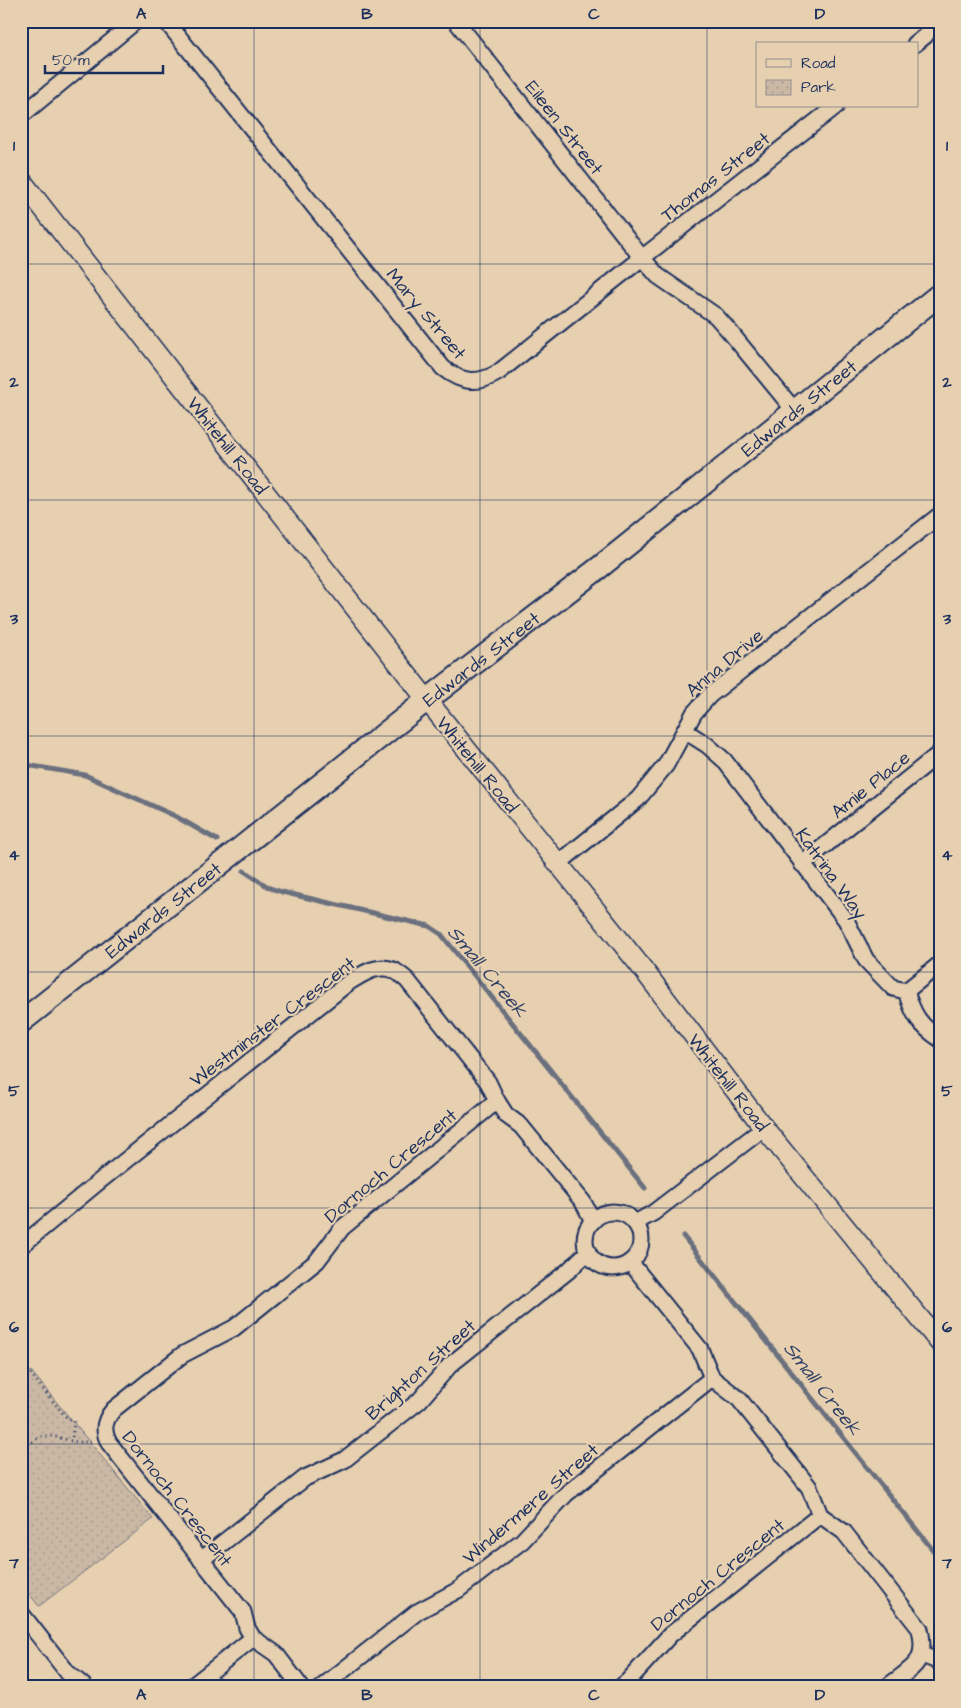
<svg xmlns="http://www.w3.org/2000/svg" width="961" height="1708" font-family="'Architects Daughter',sans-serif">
<defs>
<pattern id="park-dots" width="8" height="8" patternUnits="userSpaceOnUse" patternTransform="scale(1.25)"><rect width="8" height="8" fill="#cab8a4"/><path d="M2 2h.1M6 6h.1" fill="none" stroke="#ad9e90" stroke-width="1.8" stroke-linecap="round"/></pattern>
</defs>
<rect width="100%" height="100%" fill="#e7d0b0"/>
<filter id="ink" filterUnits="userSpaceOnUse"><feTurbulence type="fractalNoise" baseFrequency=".02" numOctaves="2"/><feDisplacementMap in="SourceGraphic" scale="10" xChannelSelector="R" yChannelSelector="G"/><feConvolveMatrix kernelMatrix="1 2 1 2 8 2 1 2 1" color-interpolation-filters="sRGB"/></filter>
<g filter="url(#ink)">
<polygon fill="url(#park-dots)" stroke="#727481" points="31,1371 153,1519 39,1606 21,1584 21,1378"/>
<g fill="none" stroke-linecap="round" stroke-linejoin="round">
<g stroke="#6b6f7e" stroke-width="5">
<polyline points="21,764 85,775 175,816 217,840"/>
<polyline points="244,871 270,888 282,892 429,926 441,934 645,1188"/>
<polyline points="683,1236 940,1559"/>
</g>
<defs>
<g id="minor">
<path d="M166 21 443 368C462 383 478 385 499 372L642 258 658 276 716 316 730 332 794 410"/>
<polyline points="456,21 642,258 836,106"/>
<polyline points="915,44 925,36 935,21"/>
<polyline points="21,116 136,21"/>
<path d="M685 731 707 745 724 760 846 920 866 960 893 988 906 991C913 1014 919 1025 940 1039"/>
<polyline points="559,863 638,799 666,765 694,713 710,695 940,515"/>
<polyline points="802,864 940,753"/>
<polyline points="906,991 940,964"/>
<circle cx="613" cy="1240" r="28"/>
<polyline points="635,1223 653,1213 764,1128"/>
<path d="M21 1246 96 1184 348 983C361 975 377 963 393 970 398 972 403 977 407 980L488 1082 497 1101 506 1115 521 1126 583 1202 593 1221"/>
<path d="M630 1262 700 1349 712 1378 739 1399 809 1487 820 1515 844 1532 920 1629C928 1664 912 1667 887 1687"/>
<polyline points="201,1560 305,1478 344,1460 419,1401 450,1365 568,1271 588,1252"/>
<polyline points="21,1613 68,1673 85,1687"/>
<polyline points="922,1655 940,1662"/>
<polyline points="191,1687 253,1638"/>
<path d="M301 1687 276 1654 253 1638 247 1628 243 1612 109 1443C102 1430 104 1420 114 1409L182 1355 234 1328 317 1261 342 1228 497 1101"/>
<polyline points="322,1687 417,1612 458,1590 522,1541 566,1494 712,1378"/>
<polyline points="621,1687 628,1681 670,1635 820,1515"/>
</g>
<polyline id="tertiary" points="21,180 427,700 642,968 764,1128 940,1343"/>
<g id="secondary">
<path id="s1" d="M21 1022 427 700 600 567 940 294"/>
</g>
</defs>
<use href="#minor" stroke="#1b2f5e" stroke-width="19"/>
<use href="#tertiary" stroke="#1b2f5e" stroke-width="22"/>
<use href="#secondary" stroke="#1b2f5e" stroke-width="25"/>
<g stroke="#1b2f5e" stroke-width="3" stroke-dasharray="1 4" stroke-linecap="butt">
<polyline points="21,1362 65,1416 74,1421 72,1439"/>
<path d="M21 1452C50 1419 61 1448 92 1441"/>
</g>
<use href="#minor" stroke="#e7d0b0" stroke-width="15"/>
<use href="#tertiary" stroke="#e7d0b0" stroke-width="19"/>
<use href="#secondary" stroke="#e7d0b0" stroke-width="21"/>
</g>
</g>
<path fill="none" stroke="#1b2f5e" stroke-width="1" stroke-opacity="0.55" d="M254 21V1687M480 21V1687M707 21V1687M21 264H940M21 500H940M21 736H940M21 972H940M21 1208H940M21 1444H940"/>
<g text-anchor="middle" stroke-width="4.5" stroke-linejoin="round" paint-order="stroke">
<g font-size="19" fill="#1b2f5e" stroke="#e7d0b0">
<text transform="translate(565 127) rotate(52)" y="7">Eileen Street</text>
<text transform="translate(715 176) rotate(-38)" y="7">Thomas Street</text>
<text transform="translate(427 313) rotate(50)" y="7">Mary Street</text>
<text dy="7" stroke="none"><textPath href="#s1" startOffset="991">Edwards Street</textPath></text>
<text transform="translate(228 445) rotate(52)" y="7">Whitehill Road</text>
<text dy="7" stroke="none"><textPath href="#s1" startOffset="586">Edwards Street</textPath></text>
<text transform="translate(724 662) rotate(-40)" y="7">Anna Drive</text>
<text transform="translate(478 764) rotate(51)" y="7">Whitehill Road</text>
<text transform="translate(870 784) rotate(-39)" y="7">Amie Place</text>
<text transform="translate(832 873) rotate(54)" y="7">Katrina Way</text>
<text dy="7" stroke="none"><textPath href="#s1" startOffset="181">Edwards Street</textPath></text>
<text transform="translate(272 1021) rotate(-37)" y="7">Westminster Crescent</text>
<text transform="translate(729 1082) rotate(52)" y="7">Whitehill Road</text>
<text transform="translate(390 1165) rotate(-40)" y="7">Dornoch Crescent</text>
<text transform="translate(420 1369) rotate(-42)" y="7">Brighton Street</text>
<text transform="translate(178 1498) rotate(52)" y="7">Dornoch Crescent</text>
<text transform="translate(530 1503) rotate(-41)" y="7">Windermere Street</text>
<text transform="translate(717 1574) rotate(-39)" y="7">Dornoch Crescent</text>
</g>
<g font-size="20" font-style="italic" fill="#2f3f66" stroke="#e7d0b0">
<text transform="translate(488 971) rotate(50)" y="7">Small Creek</text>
<text transform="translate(823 1388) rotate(52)" y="7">Small Creek</text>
</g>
</g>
<rect width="961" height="1708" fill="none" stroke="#e7d0b0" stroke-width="55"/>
<rect x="756" y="42" width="162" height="65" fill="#e7d0b0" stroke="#95908f"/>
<rect x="766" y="59" width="25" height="8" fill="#e7d0b0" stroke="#95908f"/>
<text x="801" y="68" font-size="15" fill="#1b2f5e">Road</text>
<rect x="766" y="80" width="25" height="15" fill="url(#park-dots)" stroke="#95908f"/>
<text x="801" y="92" font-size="15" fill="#1b2f5e">Park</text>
<path d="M45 65v8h118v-8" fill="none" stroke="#1b2f5e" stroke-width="2.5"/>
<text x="52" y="65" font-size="15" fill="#1b2f5e" stroke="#e7d0b0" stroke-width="4" paint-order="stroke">50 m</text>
<rect x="28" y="28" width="906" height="1652" fill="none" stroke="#1b2f5e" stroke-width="2"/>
<g font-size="16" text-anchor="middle" font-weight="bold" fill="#1b2f5e">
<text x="141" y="19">A</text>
<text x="367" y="19">B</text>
<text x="594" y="19">C</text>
<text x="820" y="19">D</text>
<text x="14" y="151">1</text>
<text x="947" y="151">1</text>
<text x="14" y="387">2</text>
<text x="947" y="387">2</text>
<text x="14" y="624">3</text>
<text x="947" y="624">3</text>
<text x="14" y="860">4</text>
<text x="947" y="860">4</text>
<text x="14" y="1096">5</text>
<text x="947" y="1096">5</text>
<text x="14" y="1332">6</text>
<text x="947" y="1332">6</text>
<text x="14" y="1568">7</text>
<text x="947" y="1568">7</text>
<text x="141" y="1700">A</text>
<text x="367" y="1700">B</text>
<text x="594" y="1700">C</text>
<text x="820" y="1700">D</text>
</g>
</svg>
